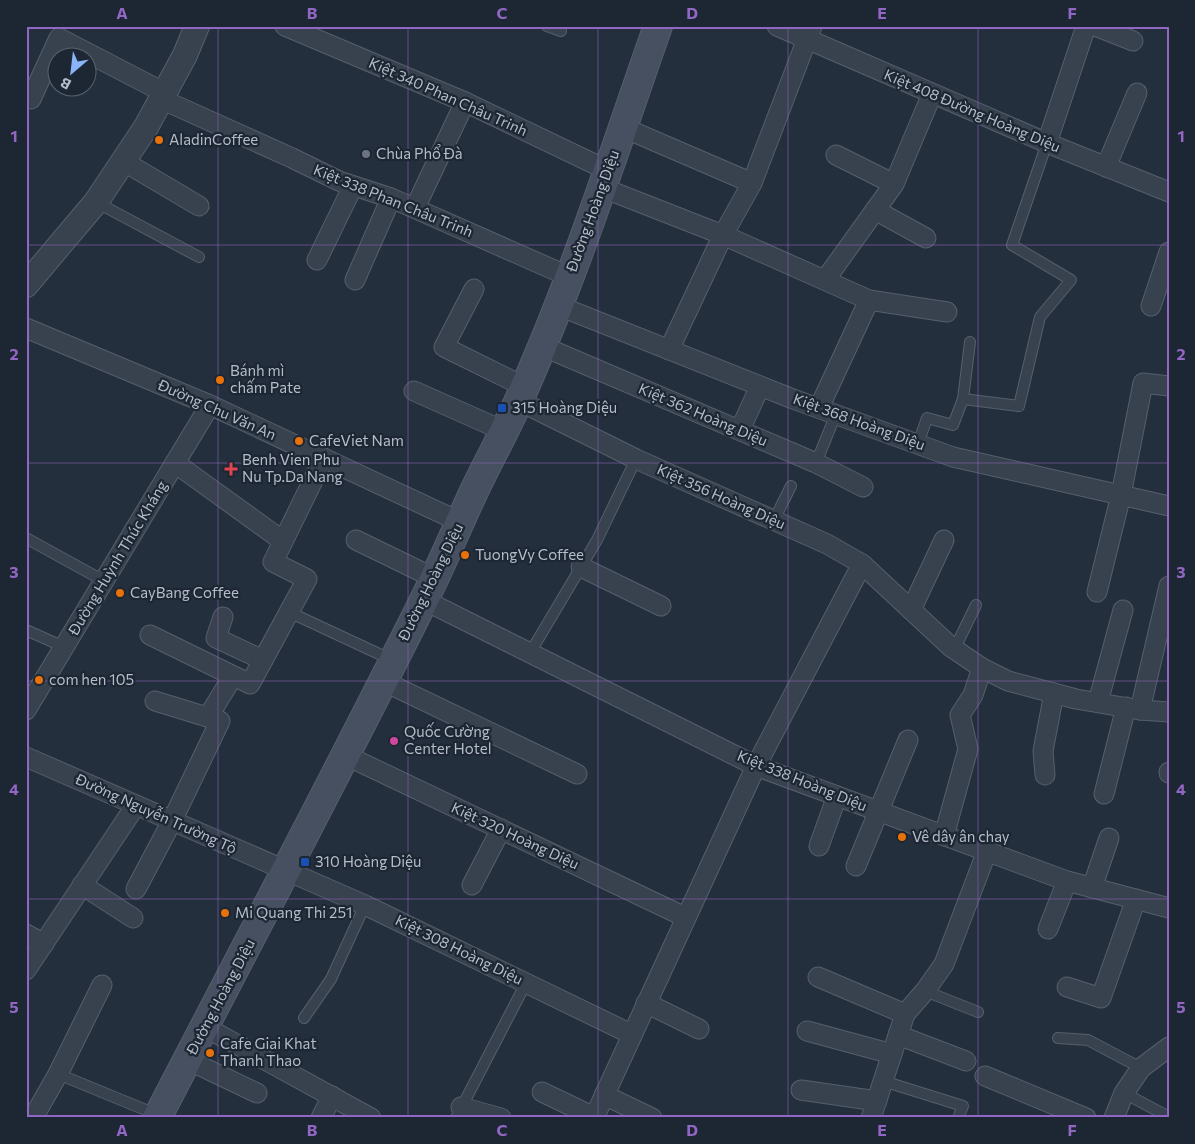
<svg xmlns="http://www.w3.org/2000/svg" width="1195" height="1144" font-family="Commissioner,sans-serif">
<rect width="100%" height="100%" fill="#242f3e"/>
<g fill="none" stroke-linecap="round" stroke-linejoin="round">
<defs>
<g id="service">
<polyline points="547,26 561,31"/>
<polyline points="96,202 199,257"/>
<polyline points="970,342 963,399 1019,406 1040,317 1071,280 1012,245 1047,143"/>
<polyline points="918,444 927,418 953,425 963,399"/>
<polyline points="816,463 836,414"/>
<polyline points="774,520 791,486"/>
<polyline points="26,538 104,581"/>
<polyline points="289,612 392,660"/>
<polyline points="26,630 64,647"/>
<polyline points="954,650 976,605"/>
<polyline points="530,653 597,540 636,459"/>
<polyline points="925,991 978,1012"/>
<polyline points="304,1018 331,979 365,905"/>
<polyline points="1058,1038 1088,1040 1141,1068"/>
<polyline points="58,1074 158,1115"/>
<polyline points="883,1081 963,1106 958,1118"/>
<polyline points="1124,1093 1169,1117"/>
<polyline points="456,1118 526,983"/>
</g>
<g id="minor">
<polyline points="285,26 465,102 609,171"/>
<polyline points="777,26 1047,143 1169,192"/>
<polyline points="1095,26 1133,41"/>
<polyline points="31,99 59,38 165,93"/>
<polyline points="161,99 292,158 339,181 391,198 570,277"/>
<polyline points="622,127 752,183"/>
<polyline points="1047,143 1086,26"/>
<polyline points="123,161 199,206"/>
<polyline points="1106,167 1137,93"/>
<polyline points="894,184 932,94"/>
<polyline points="603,188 723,235 869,300 947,312"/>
<polyline points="415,208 465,102"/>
<polyline points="875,210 926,238"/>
<polyline points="317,260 353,186"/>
<polyline points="355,280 391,198"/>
<polyline points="825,280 894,184 836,155"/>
<polyline points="474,289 444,347 525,387"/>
<polyline points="559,306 793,399 953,457 1169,506"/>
<polyline points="1151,306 1169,252"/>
<polyline points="26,328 210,405 460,522"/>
<polyline points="542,346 816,463 863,487"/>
<polyline points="669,350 723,235 752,183 812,26"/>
<polyline points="414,391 504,431"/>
<polyline points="519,401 636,459 827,544 862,564 951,647 982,668 1008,681 1076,699 1140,710 1169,712"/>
<polyline points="819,408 869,300"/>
<polyline points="740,430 760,386"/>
<polyline points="175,463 283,541"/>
<polyline points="356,540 434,578"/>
<polyline points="581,567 661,606"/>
<polyline points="1097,592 1121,495 1143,383 1169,386"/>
<polyline points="424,600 756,766 1067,881 1169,908"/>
<polyline points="911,610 944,540"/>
<polyline points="223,617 216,638 263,660"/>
<polyline points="150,635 250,684 307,579 273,562 324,458"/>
<polyline points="383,681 577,774"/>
<polyline points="1098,702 1123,610"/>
<polyline points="26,710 210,405"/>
<polyline points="1140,710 1169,586"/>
<polyline points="208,717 233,676"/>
<polyline points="345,755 685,917"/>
<polyline points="26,757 365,905 631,1034"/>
<polyline points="1169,773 1169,772"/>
<polyline points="1045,775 1043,751 1054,693"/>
<polyline points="1104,794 1126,707"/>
<polyline points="944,836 968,749 960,715 973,695 982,668"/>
<polyline points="819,846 837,796"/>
<polyline points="856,866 908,740"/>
<polyline points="82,885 133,918"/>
<polyline points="472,885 501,829"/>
<polyline points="1092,888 1109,838"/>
<polyline points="136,889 172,821 220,721 155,701"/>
<polyline points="1048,929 1067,881"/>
<polyline points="26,934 44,944"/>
<polyline points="26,970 136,805"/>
<polyline points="818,977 905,1014"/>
<polyline points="1067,987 1101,998 1136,899"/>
<polyline points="646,1003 699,1029"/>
<polyline points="205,1027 371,1118"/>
<polyline points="807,1031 892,1054"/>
<polyline points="898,1035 966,1061"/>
<polyline points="188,1060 257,1093"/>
<polyline points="985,1076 1086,1118"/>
<polyline points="801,1090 877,1101"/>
<polyline points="542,1092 594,1117"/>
<polyline points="604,1095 652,1118"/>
<polyline points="461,1107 501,1118"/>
<polyline points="33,1118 58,1074 102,985"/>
<polyline points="321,1118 332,1096"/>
<polyline points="594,1118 756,766 862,564"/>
<polyline points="871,1118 905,1014 925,991 944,964 987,851"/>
<polyline points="1114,1118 1124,1093 1141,1068 1169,1047"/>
</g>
<polyline id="tertiary" points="26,285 96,202 146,127 185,55 197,26"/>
<path id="secondary" d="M157 1118C246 946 337 775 423 602 442 564 458 525 476 487 490 458 506 429 519 400 574 278 614 151 658 26"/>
</defs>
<use href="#service" stroke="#565f6c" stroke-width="12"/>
<use href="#minor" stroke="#565f6c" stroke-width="21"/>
<use href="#tertiary" stroke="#565f6c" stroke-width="26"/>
<use href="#secondary" stroke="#565f6c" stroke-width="30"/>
<use href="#service" stroke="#38414e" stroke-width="10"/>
<use href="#minor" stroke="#38414e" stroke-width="19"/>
<use href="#tertiary" stroke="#38414e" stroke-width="24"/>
<use href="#secondary" stroke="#465061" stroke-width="28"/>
</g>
<path fill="none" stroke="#9266c3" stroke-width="1" stroke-opacity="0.55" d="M218 26V1118M408 26V1118M598 26V1118M788 26V1118M978 26V1118M26 245H1169M26 463H1169M26 681H1169M26 899H1169"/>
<g fill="#e8710a" stroke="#1d2633" stroke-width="2">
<circle cx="159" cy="140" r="5"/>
<circle cx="220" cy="380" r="5"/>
<circle cx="299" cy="441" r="5"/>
<circle cx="465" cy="555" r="5"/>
<circle cx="120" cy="593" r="5"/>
<circle cx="39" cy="680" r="5"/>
<circle cx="902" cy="837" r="5"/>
<circle cx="225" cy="913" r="5"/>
<circle cx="210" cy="1053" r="5"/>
</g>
<circle fill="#6b7280" stroke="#1d2633" stroke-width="2" cx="366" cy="154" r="5"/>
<g fill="#1a4fb4" stroke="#1d2633" stroke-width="2">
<rect x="497" y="403" width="10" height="10" rx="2.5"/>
<rect x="300" y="857" width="10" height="10" rx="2.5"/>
</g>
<path fill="#e0444e" stroke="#1d2633" stroke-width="2" d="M228.5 461.5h5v5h5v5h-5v5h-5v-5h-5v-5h5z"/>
<circle fill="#d1479c" stroke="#1d2633" stroke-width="2" cx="394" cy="741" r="5"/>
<g text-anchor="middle" stroke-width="4.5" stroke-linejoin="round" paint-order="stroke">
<g font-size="15" fill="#b4bcc9" stroke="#1d2633">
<text transform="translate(448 97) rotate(24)" y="5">Kiệt 340 Phan Châu Trinh</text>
<text transform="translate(972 111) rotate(23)" y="5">Kiệt 408 Đường Hoàng Diệu</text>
<text transform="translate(393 201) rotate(22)" y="5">Kiệt 338 Phan Châu Trinh</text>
<text transform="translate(593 211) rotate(-70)" y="5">Đường Hoàng Diệu</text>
<text transform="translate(217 410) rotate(24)" y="5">Đường Chu Văn An</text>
<text transform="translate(703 415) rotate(23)" y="5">Kiệt 362 Hoàng Diệu</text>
<text transform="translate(859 422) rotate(20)" y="5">Kiệt 368 Hoàng Diệu</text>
<text transform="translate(721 497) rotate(24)" y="5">Kiệt 356 Hoàng Diệu</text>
<text transform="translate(118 558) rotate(-59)" y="5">Đường Huỳnh Thúc Kháng</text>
<text transform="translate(431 582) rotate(-64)" y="5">Đường Hoàng Diệu</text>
<text transform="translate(802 781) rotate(22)" y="5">Kiệt 338 Hoàng Diệu</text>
<text transform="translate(156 814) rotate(24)" y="5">Đường Nguyễn Trường Tộ</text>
<text transform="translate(515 836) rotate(25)" y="5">Kiệt 320 Hoàng Diệu</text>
<text transform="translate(459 950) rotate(26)" y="5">Kiệt 308 Hoàng Diệu</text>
<text transform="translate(221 997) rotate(-62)" y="5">Đường Hoàng Diệu</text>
</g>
<g font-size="15" fill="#b4bcc9" stroke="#1d2633" text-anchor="start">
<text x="169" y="145">AladinCoffee</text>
<text x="376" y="159">Chùa Phổ Đà</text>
<text x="230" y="376">Bánh mì<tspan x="230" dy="17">chấm Pate</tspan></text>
<text x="512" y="413">315 Hoàng Diệu</text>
<text x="309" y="446">CafeViet Nam</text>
<text x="242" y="465">Benh Vien Phu<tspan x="242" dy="17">Nu Tp.Da Nang</tspan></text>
<text x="475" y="560">TuongVy Coffee</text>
<text x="130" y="598">CayBang Coffee</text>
<text x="49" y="685">com hen 105</text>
<text x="404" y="737">Quốc Cường<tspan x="404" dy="17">Center Hotel</tspan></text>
<text x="912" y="842">Vê dây ân chay</text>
<text x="315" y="867">310 Hoàng Diệu</text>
<text x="235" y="918">Mi Quang Thi 251</text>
<text x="220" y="1049">Cafe Giai Khat<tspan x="220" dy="17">Thanh Thao</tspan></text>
</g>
</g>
<rect width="1195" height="1144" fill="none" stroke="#1d2633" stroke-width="55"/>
<g transform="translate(72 72) rotate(208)"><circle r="24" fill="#1d2633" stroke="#59626f"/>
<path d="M0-4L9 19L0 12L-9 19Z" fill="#8ab4f8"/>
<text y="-8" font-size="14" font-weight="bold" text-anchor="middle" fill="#b4bcc9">B</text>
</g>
<rect x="28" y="28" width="1140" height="1088" fill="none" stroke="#9266c3" stroke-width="2"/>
<g font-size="16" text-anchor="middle" font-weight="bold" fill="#9266c3">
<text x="122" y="19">A</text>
<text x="312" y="19">B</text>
<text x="502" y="19">C</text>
<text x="692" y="19">D</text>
<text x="882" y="19">E</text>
<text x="1072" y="19">F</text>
<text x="14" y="142">1</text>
<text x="1181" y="142">1</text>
<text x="14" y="360">2</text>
<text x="1181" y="360">2</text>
<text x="14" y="578">3</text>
<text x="1181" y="578">3</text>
<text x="14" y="795">4</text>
<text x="1181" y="795">4</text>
<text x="14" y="1013">5</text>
<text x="1181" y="1013">5</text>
<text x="122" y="1136">A</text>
<text x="312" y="1136">B</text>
<text x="502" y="1136">C</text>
<text x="692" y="1136">D</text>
<text x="882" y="1136">E</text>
<text x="1072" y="1136">F</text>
</g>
</svg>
